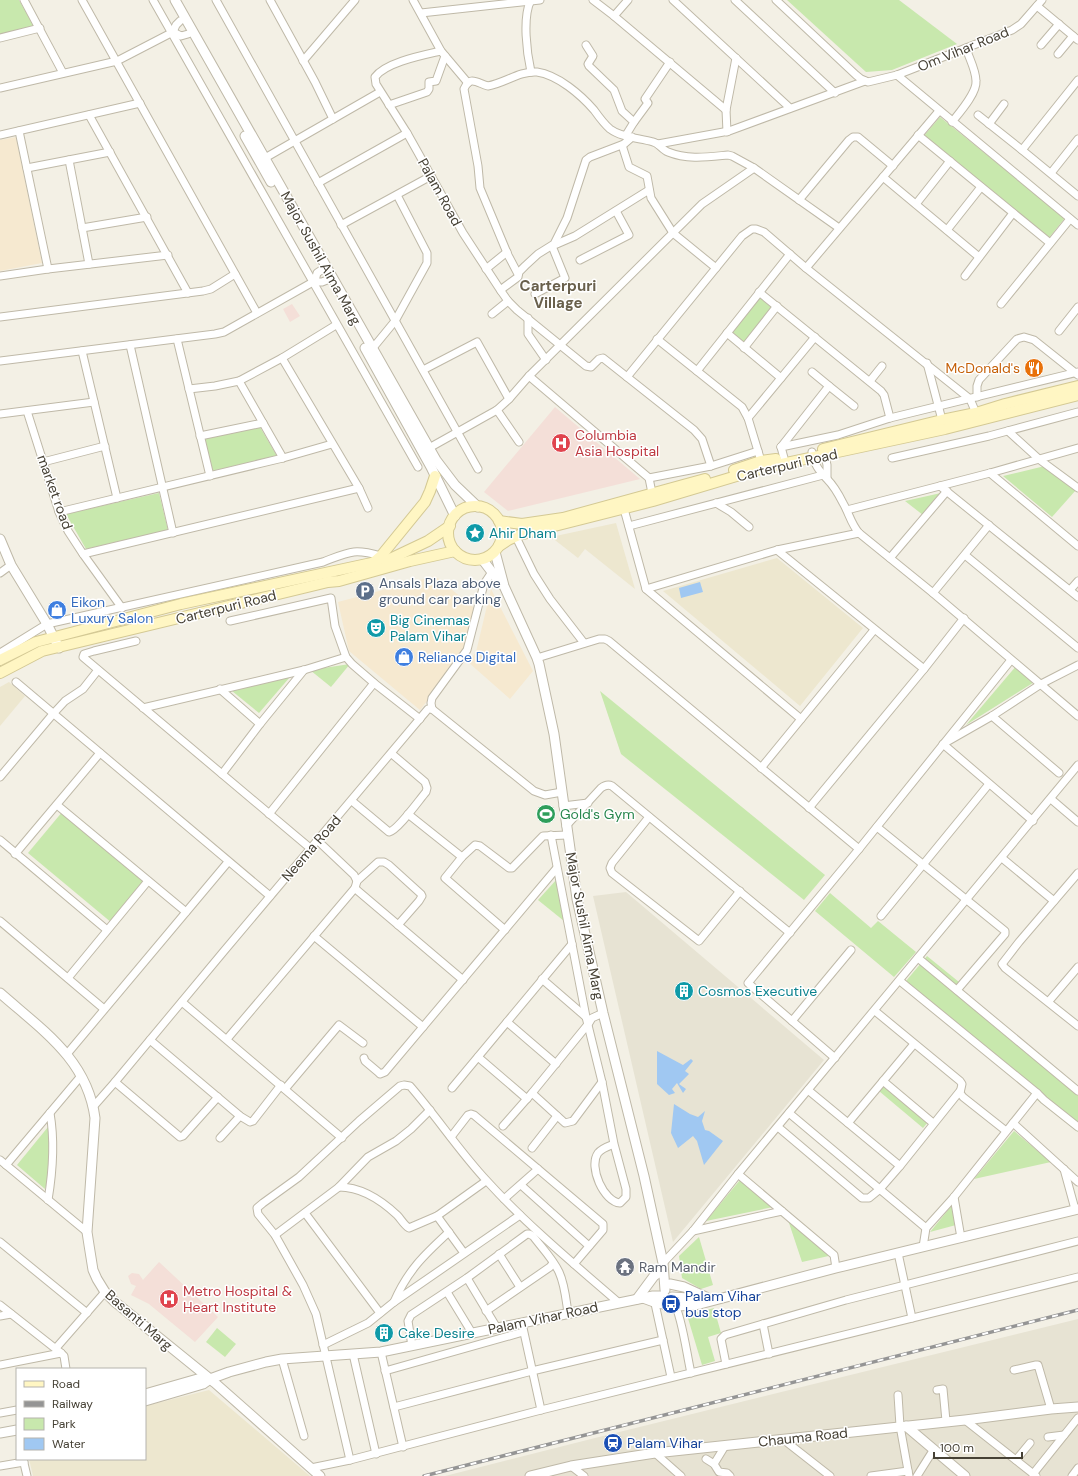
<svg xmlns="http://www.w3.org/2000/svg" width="1078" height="1476" font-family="'DM Sans',sans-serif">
<rect width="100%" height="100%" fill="#f3f0e5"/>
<g fill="#e7e3d3">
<polygon points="626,892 824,1060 673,1242 593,896"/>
<polygon points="1078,1319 1078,1476 445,1476 595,1438"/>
</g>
<g fill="#f6e9d0">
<polygon points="16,137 42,263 0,271 0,140"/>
<polygon points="435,576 478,611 467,651 420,710 349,651 338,602"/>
<polygon points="491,589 533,671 510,699 468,662 476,652"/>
</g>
<g fill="#ede7cf">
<polygon points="616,523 635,589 585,549 578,558 551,537"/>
<polygon points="777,558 863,628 800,706 663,591"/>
<polygon points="9,682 25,696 0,726 0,687"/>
<polygon points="209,1390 310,1476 33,1476 29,1459 145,1459 145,1406"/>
</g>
<g fill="#f4dfd8">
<polygon points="292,304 300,316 290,322 283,309"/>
<polygon points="555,407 640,479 508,511 484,492"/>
<polygon points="159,1262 218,1317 195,1342 149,1304 131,1295 136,1286 131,1284 128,1276 132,1273 139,1274 143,1280"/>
</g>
<g fill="#c8e8ad">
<polygon points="0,0 19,0 34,26 0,34"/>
<polygon points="787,0 899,0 957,44 892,70 866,72"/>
<polygon points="940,117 1065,218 1048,239 923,137"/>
<polygon points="760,296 773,307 744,343 731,333"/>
<polygon points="260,427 277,456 212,471 205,439"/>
<polygon points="1045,466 1076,490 1052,517 1003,476"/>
<polygon points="159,493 168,530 86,549 66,514"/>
<polygon points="941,493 923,515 905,501"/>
<polygon points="350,664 331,687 310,670"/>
<polygon points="1017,665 1036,681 966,725"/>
<polygon points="290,677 259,713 232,691"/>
<polygon points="600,691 825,875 804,900 621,754"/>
<polygon points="63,811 146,882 112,923 28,853"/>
<polygon points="557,879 564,921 538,900"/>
<polygon points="830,893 871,928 878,921 916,952 894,977 815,911"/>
<polygon points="927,956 959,982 953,991 1078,1094 1078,1132 1036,1099 1041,1093 906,981"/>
<polygon points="884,1085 928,1122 923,1128 879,1091"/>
<path d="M48 1127C52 1146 51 1170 45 1189L17 1165Z"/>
<polygon points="1014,1131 1051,1162 974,1179"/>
<polygon points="740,1180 773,1207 706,1221"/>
<polygon points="953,1204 956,1225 930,1232"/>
<polygon points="787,1217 833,1255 802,1262"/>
<polygon points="699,1237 713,1285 701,1289 682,1278 679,1256"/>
<polygon points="714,1308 721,1333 708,1337 715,1361 702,1365 687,1315"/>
<polygon points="217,1328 236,1344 225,1357 206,1342"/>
</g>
<g fill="#a0c8f2">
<polygon points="700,582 703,592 681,598 679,588"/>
<polygon points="657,1051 683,1065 691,1059 693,1061 685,1071 689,1074 679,1084 686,1089 683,1093 677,1083 672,1089 675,1093 669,1095 657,1084"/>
<polygon points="674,1104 690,1114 698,1117 705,1111 702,1121 705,1130 709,1131 723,1141 704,1165 697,1141 693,1136 678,1148 671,1133"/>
</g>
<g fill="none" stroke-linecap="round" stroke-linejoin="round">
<defs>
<g id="minor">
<polyline points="24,0 63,73"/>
<polyline points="82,0 257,313"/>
<polyline points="153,0 418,467"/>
<polyline points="216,0 478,469"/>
<polyline points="270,0 315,82 333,119"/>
<polyline points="413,0 441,51 468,83"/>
<polyline points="593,0 614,16 726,110"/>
<polyline points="673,0 790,108"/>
<polyline points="735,0 835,93"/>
<polyline points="776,0 856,75 861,79 868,82 897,75 1012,30 1021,24 1042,0"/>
<polyline points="1037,6 1078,40"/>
<polyline points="421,13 540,0"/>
<polyline points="614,16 628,0"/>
<polyline points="173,32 181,36 188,34"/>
<polyline points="0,38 40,28"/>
<polyline points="586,45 593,56 588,64 589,66 614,90 622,111 634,122 626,135"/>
<polyline points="1041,45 1059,24"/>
<path d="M441 51C424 55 386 62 375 77L376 84 407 133 463 233 501 291"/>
<polyline points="1058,54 1073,36"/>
<polyline points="303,61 355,0"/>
<path d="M531 72C527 54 522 17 531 0"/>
<polyline points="897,75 1078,225"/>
<polyline points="0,88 117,61 173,32 176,25 180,21"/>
<polyline points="389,105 427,92 429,89 429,82 436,81 445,56"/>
<polyline points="89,115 188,293"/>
<polyline points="978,115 1022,150 1078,196"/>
<polyline points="634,122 648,103 645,99 670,62"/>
<path d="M952 122C960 112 977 93 976 81 976 70 969 58 966 48"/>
<polyline points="989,124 1004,104"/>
<polyline points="19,131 48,269"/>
<polyline points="727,132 726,110 736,58"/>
<polyline points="0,135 140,103"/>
<polyline points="918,135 1050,243"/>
<polyline points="632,137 624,144 590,157 586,160 567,218 554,244 538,254 525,266 519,272 518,277 503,288 501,291 508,301 517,310 586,366 591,367 599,359 603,358 694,430 702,439 711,466"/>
<polyline points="658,144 729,131 865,81"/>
<polyline points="622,145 629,167 647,176 651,198 673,233 716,268"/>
<polyline points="1022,150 1078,80"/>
<polyline points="265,158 380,92"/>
<polyline points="69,160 89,264"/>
<polyline points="27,168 110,152"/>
<polyline points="1051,173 1078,139"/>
<polyline points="883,177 979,257"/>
<polyline points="318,183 407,133"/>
<polyline points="799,200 849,140 853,137 858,137 893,166"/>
<polyline points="916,204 950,161"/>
<polyline points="341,225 431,176"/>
<polyline points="82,228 147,217"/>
<polyline points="947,230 981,187"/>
<polyline points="580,260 629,235 616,211"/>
<polyline points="806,268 939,111"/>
<polyline points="486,269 507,252"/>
<path d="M518 274 508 255 480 188 478 166 464 89C470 75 477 83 488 86 505 83 519 71 537 72 558 75 581 95 594 110 599 117 604 124 610 129 622 138 640 138 653 142 659 143 662 150 668 152 688 160 707 157 728 155L732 156 754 168 839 228"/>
<polyline points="0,276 48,269 168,255"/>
<polyline points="965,276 1013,213"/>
<polyline points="315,281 317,273 326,267"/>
<polyline points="759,292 881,391 884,395 890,418"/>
<polyline points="535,294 565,278 552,246 575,236 649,190"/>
<polyline points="1001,304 1070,219"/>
<polyline points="492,314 508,301"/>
<polyline points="0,317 203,291 211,289 235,274"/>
<polyline points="528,318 528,334 546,360"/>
<polyline points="1059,331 1078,307"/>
<polyline points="727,333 781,378"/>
<polyline points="177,339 210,476"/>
<polyline points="657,339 742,407 748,418 761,461"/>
<polyline points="130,345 173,533"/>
<polyline points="744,348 777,306"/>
<polyline points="372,349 395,321 427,263 427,253 397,195"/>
<polyline points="82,351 117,498"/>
<polyline points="282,358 359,488 368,508"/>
<polyline points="0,361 215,334 224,332 313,282 322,282 332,278"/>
<polyline points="927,363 942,420"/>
<polyline points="423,370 477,342 509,399"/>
<polyline points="697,371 790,254"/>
<polyline points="812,372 829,386"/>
<polyline points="529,376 649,478 652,493"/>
<polyline points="627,377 742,236 752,229 756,229 764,232 806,268 970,399 976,413"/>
<polyline points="239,381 283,458"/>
<polyline points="870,381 882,366"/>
<polyline points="189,389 215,386 239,381 282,358 336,325"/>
<polyline points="977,397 977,386 979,380 1017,339 1024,337 1034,340 1078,375"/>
<polyline points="497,410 519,442"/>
<polyline points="27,411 59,512 68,531 83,554 122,608"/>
<polyline points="0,414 94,402"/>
<polyline points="748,418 815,337"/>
<polyline points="1008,431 1040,460 1078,488"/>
<polyline points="200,436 263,423"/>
<polyline points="781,447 838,435 890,418 1078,372"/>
<polyline points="781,447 829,386 854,406"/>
<polyline points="781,447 784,458"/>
<polyline points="429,448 497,410 509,399 529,376 702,204 754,168"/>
<polyline points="824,451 827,465 827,478"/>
<path d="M812 452C815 466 818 469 827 479 833 485 839 495 843 503 849 513 851 524 859 533L933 593 1078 716"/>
<polyline points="892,458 989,436 1078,412"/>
<polyline points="43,462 105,446"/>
<polyline points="990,473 1078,546"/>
<polyline points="649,478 711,466 758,451"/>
<polyline points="940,486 1078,597"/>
<polyline points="716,503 731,512 749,527"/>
<polyline points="624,509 646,589 801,719"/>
<polyline points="847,510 990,473 1078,448"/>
<polyline points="59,512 283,458 332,444"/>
<polyline points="629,526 823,475"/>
<polyline points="516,537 534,574 550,599 584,643"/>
<polyline points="777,550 924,669"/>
<polyline points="83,554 359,488"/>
<polyline points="965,555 1078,648"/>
<polyline points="890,558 947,491"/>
<polyline points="0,573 11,565"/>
<polyline points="646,589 777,550 859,533"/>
<polyline points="1070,590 1078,581"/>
<polyline points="933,593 989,525"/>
<polyline points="230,621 331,598 335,626 346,657 352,664 374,683 420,719"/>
<polyline points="136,641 94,651 84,654 83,657 310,848"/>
<path d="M0 653 47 624 323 562C349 552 353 548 381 556"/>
<polyline points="537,658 599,639 605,639 609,641 859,849"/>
<polyline points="16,682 270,896"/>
<polyline points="220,689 260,724"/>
<polyline points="143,708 304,670 346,657"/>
<polyline points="432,709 534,791 545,795 562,792"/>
<polyline points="432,709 431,703 432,698 467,650 484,584 492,572"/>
<polyline points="992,716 1059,773"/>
<polyline points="761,768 874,630"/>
<polyline points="222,774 260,724 304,670"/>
<polyline points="0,777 53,714 65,701 83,689 98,670"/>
<polyline points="1051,799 1078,822"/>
<path d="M352 801 389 832C398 830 419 800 426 792L427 788 425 782 392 754"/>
<polyline points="57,805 186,912"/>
<polyline points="563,806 588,803"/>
<polyline points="809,808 924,669 964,618"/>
<polyline points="269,814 374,683"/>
<polyline points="408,814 462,857"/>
<polyline points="649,817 612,863 610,868 612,873 699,941 740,891"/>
<polyline points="1033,821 943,744 992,716 1041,684 1078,665"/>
<path d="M566 826 601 788C605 785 608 784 612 786L790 933"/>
<polyline points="877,827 1005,931 1005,934 957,990"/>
<path d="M551 835 586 1017 602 1082 614 1144 626 1189V1197L620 1203C604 1202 588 1167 598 1153 602 1148 609 1146 614 1144"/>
<polyline points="0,840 107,930"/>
<polyline points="317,840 354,875 357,881"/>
<polyline points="15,854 100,753"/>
<polyline points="1002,858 1054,901"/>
<polyline points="1078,873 1019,942 1002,964 1005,968 1078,1026"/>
<polyline points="355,888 358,891 463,980"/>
<polyline points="881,916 989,784"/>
<polyline points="0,921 104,1009"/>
<polyline points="505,930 445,878 462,857 475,845 480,846 509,868 512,868 543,836 567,835"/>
<polyline points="314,936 423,1027"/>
<polyline points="918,958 1078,1091"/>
<polyline points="68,978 148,881"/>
<polyline points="542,979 586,1017"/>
<polyline points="900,981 1037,1093 1044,1100 1078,1127"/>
<polyline points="1049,1001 1078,967"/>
<polyline points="182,1002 342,1138"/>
<polyline points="875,1011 960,1081 962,1084 960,1093 963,1097 1006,1131"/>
<polyline points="792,1021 851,950"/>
<polyline points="507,1022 556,1064"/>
<polyline points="227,1039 355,888 357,881 378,862 384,862 389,865 421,894 422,896 419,901 398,925"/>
<polyline points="150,1040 240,1116 250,1122 253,1121 281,1085"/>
<polyline points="67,1054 228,862"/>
<polyline points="478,1057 527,1099"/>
<polyline points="364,1058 365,1061 378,1072 380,1074 385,1072 556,869"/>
<polyline points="835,1058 748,983 859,849 1011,660"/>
<polyline points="883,1081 933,1123"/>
<polyline points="115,1082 180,1137 183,1136 218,1097"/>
<polyline points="452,1088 572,944"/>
<polyline points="285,1089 339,1025 363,1043"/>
<polyline points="808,1090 900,1166"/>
<polyline points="532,1093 565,1123 573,1121 602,1082"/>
<polyline points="93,1107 115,1082 224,951 428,709 432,709"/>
<polyline points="789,1113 926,1228"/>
<polyline points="848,1123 914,1044"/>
<polyline points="1013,1123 1078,1182"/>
<polyline points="503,1126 532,1093 589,1023 592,1018 603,1013"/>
<polyline points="778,1127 862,1198 869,1198 880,1189 900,1166 960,1091"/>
<polyline points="451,1137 468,1115 471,1114 474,1115 603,1224 603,1230 574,1264"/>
<polyline points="220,1138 240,1116"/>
<polyline points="532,1148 557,1116"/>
<polyline points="0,1160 87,1232"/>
<polyline points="6,1165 81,1076"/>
<polyline points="1064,1169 1075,1209"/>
<polyline points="738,1174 834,1255 836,1268"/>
<polyline points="521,1185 589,1246"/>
<path d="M339 1187C360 1187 381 1200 397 1215 401 1219 404 1225 409 1228L437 1216 486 1181"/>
<polyline points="954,1197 961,1238"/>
<polyline points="504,1199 538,1169"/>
<path d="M48 1200C53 1170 55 1142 50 1113"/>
<polyline points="305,1213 380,1313"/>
<polyline points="437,1216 464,1253"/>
<polyline points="693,1231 782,1211"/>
<polyline points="275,1235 339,1187 368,1157 396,1141 411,1129 430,1110"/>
<polyline points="0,1242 87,1313"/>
<polyline points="923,1247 926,1228 954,1197 1037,1093"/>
<polyline points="898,1253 912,1318"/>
<polyline points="499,1254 520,1287"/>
<polyline points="663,1263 693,1231 738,1174 1078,765"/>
<polyline points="467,1278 497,1328"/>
<polyline points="447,1292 472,1333"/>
<polyline points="654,1299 671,1377"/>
<path d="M394 1302C408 1270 424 1255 449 1232"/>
<path d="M674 1303C682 1316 687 1356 691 1373"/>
<polyline points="0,1305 61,1353 64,1356 66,1369"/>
<polyline points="486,1311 550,1267 553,1263"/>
<polyline points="0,1316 11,1314"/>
<polyline points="763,1324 769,1354"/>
<polyline points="523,1328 541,1410"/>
<polyline points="323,1345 368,1323 394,1302 520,1215"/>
<path d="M412 1346 408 1321 411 1315 467 1278 527 1234H529L533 1236C542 1248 553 1259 559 1272 565 1285 566 1300 568 1313"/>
<polyline points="56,1348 105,1292"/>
<polyline points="381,1352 403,1447"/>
<polyline points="353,1354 376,1454"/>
<polyline points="282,1359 304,1436"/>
<polyline points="726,1364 721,1339 725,1335 846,1300 1078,1241"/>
<polyline points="0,1365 61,1353"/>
<polyline points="1014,1370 1036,1365 1038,1365 1051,1409"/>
<polyline points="385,1371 523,1332"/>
<polyline points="937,1390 943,1389 946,1421"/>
<polyline points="898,1395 900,1426 909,1476"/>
<polyline points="394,1407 532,1371 663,1340"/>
<polyline points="0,1413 17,1410"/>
<polyline points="965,1420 1036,1476"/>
<polyline points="1048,1437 1064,1435"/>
<polyline points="784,1440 830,1476"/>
<polyline points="655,1453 681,1476"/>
<polyline points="23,1459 27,1476"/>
<polyline points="706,1459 714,1464 719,1472 727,1473 730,1476"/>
<path d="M350 1460 316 1314 303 1285 275 1235 258 1214 257 1208 263 1203 299 1177 359 1121 400 1086 404 1085 410 1086C437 1117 459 1151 487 1181 527 1225 574 1264 619 1303"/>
<polyline points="1016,1460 1030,1443"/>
<polyline points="714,1464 725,1446"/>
<polyline points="0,1466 24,1462"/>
<polyline points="571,1466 584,1476"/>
<polyline points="311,1468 350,1460 541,1410 1078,1277"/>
<polyline points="1033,1474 1078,1418"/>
<polyline points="871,1476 908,1471"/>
<polyline points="917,1476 934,1449"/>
<polyline points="1072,1476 1078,1468"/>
</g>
<g id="tertiary">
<polyline points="175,0 436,460 455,485 478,507"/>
<polyline points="245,136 271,182"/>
<polyline points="365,348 431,467 455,516"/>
<polyline points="0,539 11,565 47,624 59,648"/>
<polyline points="495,552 504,586 537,658 539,664 554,734 577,899 603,1013 644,1176 663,1263 665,1290"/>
<polyline points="482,559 501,584"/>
<path d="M0 993C42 1030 87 1059 95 1118L87 1232 89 1245 93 1270 97 1279 105 1292 115 1302 215 1383 320 1476"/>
<polyline points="670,1284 684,1287 706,1297"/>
<polyline points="672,1297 707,1299"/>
<path d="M643 1298C662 1306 679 1308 700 1304L836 1268 1078 1209"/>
<polyline points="637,1299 654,1276 663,1270"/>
<polyline points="145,1394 201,1378"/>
<polyline points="145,1401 203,1384 210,1379 229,1372 266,1362 282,1359 381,1352 653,1296 664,1296"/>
<polyline points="906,1426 965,1476"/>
<polyline points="0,1433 17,1430"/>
<polyline points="530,1476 571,1466 655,1453 965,1420 1051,1409 1078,1407"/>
</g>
<g id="secondary">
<polyline points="823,449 942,420 976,413 1005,404 1078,386"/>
<polyline points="734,470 761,461 776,459"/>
<circle cx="475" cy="533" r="27"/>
<polyline points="499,521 522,524 563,518 705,479"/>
<polyline points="499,546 508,540 519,535 653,501 763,468 945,429 1078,395"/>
<polyline points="374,562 381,556 425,502 430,491 435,476"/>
<polyline points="0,660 36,642 181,604 390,559 428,541 450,526"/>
<polyline points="0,673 42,651 328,582 339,581 410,561 455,551"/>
</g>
</defs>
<use href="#minor" stroke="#bfb9a8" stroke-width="9"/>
<use href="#tertiary" stroke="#bfb9a8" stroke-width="11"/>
<use href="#secondary" stroke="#d4c994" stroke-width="12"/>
<use href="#minor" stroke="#fff" stroke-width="7"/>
<use href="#tertiary" stroke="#fff" stroke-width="9"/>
<use href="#secondary" stroke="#fff6c3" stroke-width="10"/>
<defs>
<polyline id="rail" points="424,1476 1078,1310"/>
</defs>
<use href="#rail" stroke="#959595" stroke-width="3.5"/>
<use href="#rail" stroke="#fff" stroke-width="2" stroke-dasharray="6" stroke-linecap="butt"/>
</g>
<defs>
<symbol id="restaurant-disc" viewBox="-11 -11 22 22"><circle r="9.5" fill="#e8710a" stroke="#fff"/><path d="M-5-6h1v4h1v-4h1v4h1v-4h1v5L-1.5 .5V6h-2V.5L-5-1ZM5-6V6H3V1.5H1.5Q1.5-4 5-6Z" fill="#fff"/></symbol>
<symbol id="hospital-disc" viewBox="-11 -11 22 22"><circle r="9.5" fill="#e0444e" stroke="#fff"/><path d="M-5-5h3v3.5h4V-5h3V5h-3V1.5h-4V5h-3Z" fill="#fff"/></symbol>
<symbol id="sight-disc" viewBox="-11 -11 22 22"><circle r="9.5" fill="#0f9aa8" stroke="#fff"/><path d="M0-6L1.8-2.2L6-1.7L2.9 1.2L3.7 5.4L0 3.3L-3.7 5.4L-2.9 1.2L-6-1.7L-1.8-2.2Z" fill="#fff"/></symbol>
<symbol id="parking-disc" viewBox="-11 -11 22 22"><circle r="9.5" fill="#5c6f8a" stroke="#fff"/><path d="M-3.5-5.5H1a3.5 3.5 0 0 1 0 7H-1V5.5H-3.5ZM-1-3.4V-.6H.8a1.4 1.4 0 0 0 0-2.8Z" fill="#fff"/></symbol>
<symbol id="shop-disc" viewBox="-11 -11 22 22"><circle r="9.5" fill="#3f7fe0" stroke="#fff"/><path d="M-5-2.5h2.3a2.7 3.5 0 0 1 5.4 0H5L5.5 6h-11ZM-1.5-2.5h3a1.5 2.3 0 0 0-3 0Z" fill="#fff"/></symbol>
<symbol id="theatre-disc" viewBox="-11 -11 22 22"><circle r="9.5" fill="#0f9aa8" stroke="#fff"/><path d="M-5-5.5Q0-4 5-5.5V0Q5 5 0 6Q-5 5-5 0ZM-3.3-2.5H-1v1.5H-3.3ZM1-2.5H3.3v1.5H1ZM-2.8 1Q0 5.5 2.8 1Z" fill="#fff"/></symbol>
<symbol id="stadium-disc" viewBox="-11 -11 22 22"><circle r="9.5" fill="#2e9e5b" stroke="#fff"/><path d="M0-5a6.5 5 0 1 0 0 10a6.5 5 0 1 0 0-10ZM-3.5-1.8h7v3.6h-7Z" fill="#fff"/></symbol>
<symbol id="building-disc" viewBox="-11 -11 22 22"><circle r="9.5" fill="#0f9aa8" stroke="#fff"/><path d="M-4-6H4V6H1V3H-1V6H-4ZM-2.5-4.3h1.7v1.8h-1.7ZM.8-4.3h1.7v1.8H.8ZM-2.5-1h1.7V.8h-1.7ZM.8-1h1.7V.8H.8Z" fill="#fff"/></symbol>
<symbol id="temple-disc" viewBox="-11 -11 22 22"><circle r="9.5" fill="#6b7280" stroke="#fff"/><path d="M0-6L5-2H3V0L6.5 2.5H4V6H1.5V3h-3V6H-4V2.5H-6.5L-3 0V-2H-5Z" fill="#fff"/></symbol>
<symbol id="bus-disc" viewBox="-11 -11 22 22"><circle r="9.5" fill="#1a4fb4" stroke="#fff"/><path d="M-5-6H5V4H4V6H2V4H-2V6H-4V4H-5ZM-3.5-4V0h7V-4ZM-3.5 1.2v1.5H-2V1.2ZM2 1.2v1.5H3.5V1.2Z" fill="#fff"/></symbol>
<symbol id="station-disc" viewBox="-11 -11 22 22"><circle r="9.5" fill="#1a4fb4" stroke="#fff"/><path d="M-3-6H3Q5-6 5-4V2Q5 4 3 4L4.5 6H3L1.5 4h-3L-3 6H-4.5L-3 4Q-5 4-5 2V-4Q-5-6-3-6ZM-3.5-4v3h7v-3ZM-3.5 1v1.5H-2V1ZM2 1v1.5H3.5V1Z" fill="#fff"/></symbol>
</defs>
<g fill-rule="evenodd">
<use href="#restaurant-disc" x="1023" y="357" width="22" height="22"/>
<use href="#hospital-disc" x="550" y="432" width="22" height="22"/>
<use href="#sight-disc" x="464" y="522" width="22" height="22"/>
<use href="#parking-disc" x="354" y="580" width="22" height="22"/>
<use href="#shop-disc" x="46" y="599" width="22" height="22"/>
<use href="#theatre-disc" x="365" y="617" width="22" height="22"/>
<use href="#shop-disc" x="393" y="646" width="22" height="22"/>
<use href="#stadium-disc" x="535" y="803" width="22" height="22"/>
<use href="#building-disc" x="673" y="980" width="22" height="22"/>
<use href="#temple-disc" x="614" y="1256" width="22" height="22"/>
<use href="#hospital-disc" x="158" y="1288" width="22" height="22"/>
<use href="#bus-disc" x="660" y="1293" width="22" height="22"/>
<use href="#building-disc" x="373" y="1322" width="22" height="22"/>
<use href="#station-disc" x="602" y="1432" width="22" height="22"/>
</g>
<g text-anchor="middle" stroke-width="3" stroke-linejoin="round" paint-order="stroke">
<g font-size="14" fill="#464135" stroke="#fff">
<text transform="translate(963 49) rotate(-22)" y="5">Om Vihar Road</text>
<text transform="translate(440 192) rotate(61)" y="5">Palam Road</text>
<text transform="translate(321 258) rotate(61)" y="5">Major Sushil Aima Marg</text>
<text transform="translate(787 465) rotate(-13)" y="5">Carterpuri Road</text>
<text transform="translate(55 492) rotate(70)" y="5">market road</text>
<text transform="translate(226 607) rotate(-14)" y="5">Carterpuri Road</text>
<text transform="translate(311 848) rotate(-49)" y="5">Neema Road</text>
<text transform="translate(585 926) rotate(79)" y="5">Major Sushil Aima Marg</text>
<text transform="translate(543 1318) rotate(-12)" y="5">Palam Vihar Road</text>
<text transform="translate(139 1320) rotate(41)" y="5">Basanti Marg</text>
<text transform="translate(803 1437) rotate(-6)" y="5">Chauma Road</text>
</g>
<g font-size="14" fill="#c56008" stroke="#fff" text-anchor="end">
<text x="1020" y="373">McDonald's</text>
</g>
<g font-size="14" fill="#be3a42" stroke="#fff" text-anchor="start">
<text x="575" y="440">Columbia<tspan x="575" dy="16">Asia Hospital</tspan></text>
<text x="183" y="1296">Metro Hospital &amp;<tspan x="183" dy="16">Heart Institute</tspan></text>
</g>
<g font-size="14" fill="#0d838f" stroke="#fff" text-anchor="start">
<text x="489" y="538">Ahir Dham</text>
<text x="390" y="625">Big Cinemas<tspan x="390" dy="16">Palam Vihar</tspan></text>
<text x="698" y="996">Cosmos Executive</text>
<text x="398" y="1338">Cake Desire</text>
</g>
<g font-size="14" fill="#4e5e75" stroke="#fff" text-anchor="start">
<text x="379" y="588">Ansals Plaza above<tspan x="379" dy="16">ground car parking</tspan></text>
</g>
<g font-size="14" fill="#366cbe" stroke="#fff" text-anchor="start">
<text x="71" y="607">Eikon<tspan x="71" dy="16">Luxury Salon</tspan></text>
<text x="418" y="662">Reliance Digital</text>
</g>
<g font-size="14" fill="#27864d" stroke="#fff" text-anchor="start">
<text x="560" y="819">Gold's Gym</text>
</g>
<g font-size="14" fill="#5b616d" stroke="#fff" text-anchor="start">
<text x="639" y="1272">Ram Mandir</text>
</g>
<g font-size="14" fill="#164399" stroke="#fff" text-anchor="start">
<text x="685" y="1301">Palam Vihar<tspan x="685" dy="16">bus stop</tspan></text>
<text x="627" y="1448">Palam Vihar</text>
</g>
<g font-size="15" font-weight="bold" fill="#69604c" stroke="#fff">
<text x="558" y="291">Carterpuri<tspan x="558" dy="17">Village</tspan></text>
</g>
</g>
<rect x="16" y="1368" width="130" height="92" fill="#ffffff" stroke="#b5b3ae"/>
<rect x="24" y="1381" width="20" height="6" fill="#fff6c3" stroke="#b5b3ae"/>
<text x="52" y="1388" font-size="12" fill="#464135">Road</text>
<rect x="24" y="1401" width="20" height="6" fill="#959595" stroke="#b5b3ae"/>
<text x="52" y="1408" font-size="12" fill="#464135">Railway</text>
<rect x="24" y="1418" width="20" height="12" fill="#c8e8ad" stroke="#b5b3ae"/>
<text x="52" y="1428" font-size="12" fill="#464135">Park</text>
<rect x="24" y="1438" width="20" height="12" fill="#a0c8f2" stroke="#b5b3ae"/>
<text x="52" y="1448" font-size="12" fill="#464135">Water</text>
<path d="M934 1452v6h88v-6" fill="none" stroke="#464135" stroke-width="2"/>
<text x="940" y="1452" font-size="12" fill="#464135" stroke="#ffffff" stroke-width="3" paint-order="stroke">100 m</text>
</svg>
